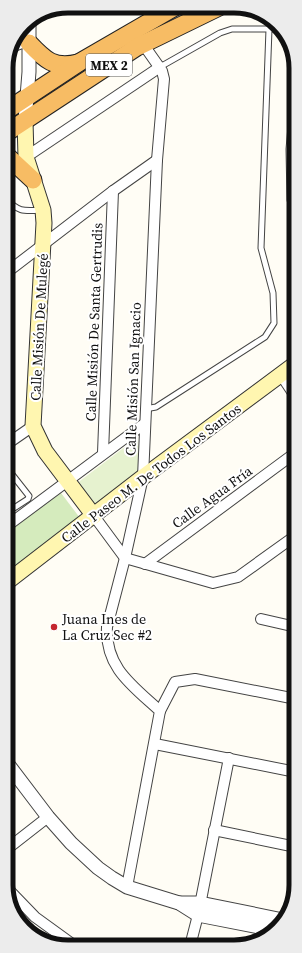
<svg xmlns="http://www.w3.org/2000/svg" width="302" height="953" font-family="'Source Serif 4',serif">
<rect width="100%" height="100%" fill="#fffdf5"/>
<polygon fill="#d5ebbd" points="61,493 80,518 7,574 7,532"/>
<polygon fill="#e6f2cf" points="138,437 141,472 90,513 72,487"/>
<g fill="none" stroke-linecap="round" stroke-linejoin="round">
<defs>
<g id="service">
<polyline points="13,49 27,44"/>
<polyline points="160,67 220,33 232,29 281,29"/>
<path d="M6 199C19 212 23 211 41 210"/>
<polyline points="290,200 289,149 295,81"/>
<polyline points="145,409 156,407 265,337 274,323 273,293 261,248 269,29"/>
<polyline points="7,468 29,496 28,499 14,508 7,502"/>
</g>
<g id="minor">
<polyline points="26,157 160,67"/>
<polyline points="6,273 113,191 157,160"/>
<polyline points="281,375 295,396"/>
<polyline points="7,444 33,426"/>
<polyline points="103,453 113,191"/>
<polyline points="94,516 125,558 213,583 238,577 295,536"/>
<polyline points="7,526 144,424"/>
<polyline points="145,564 295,453"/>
<polyline points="261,619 296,627"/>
<polyline points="160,711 175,682 195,679 296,699"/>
<polyline points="155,744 296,772"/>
<polyline points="214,830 296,847"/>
<polyline points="7,849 48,817"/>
<path d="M127 887 160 711C133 686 105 668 107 627L125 558 143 477 157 160 164 79 162 71 143 44"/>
<polyline points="7,888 35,917 75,946"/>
<polyline points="190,946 198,915 229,758"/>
</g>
<g id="tertiary">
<polyline points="25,121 29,72 29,21"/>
<polyline points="7,763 48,817 71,843 98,868 112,878 127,887 179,903 198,915 274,930"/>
<polyline points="179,903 200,903 283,920"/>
</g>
<g id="secondary">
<polyline points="25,121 26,157 43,210 44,223 33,426 45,451 94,516"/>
<polyline points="7,582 143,477 295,364"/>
</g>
<g id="trunk">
<path d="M29 43C45 60 54 69 78 63"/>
<polyline points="6,111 80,62 175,7"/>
<polyline points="6,133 137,47 219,7"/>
<polyline points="6,155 33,180"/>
</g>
</defs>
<use href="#service" stroke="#444" stroke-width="7"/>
<use href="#minor" stroke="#444" stroke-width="12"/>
<use href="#tertiary" stroke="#444" stroke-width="15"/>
<use href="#secondary" stroke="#333" stroke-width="17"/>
<use href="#trunk" stroke="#222" stroke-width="19"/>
<use href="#service" stroke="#fff" stroke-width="5"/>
<use href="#minor" stroke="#fff" stroke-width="10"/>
<use href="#tertiary" stroke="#fff" stroke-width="13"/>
<use href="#secondary" stroke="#fff6b0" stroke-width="15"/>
<use href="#trunk" stroke="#f7bc64" stroke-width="17"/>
</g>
<circle fill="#c4262e" stroke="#fff" stroke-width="1.5" cx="54" cy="627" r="4"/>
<g text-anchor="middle" stroke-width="4" stroke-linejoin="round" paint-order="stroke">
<rect fill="#fff" stroke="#585858" stroke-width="1" x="86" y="54" width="46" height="22" rx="3"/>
<g font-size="13" font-weight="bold" fill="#111">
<text x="109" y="70">MEX 2</text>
</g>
<g font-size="14" fill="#111" stroke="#fff">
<text transform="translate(94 322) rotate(-88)" y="5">Calle Misión De Santa Gertrudis</text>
<text transform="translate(39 327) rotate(-87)" y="5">Calle Misión De Mulegé</text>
<text transform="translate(133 379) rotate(-88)" y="5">Calle Misión San Ignacio</text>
<text transform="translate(151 473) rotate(-37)" y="5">Calle Paseo M. De Todos Los Santos</text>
<text transform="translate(212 497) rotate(-36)" y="5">Calle Agua Fría</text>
</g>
<g font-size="14" fill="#111" stroke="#fff" text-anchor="start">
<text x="62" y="624">Juana Ines de<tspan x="62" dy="16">La Cruz Sec #2</tspan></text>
</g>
</g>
<path d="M0 0H302V953H0ZM68 13H234A55 55 0 0 1 289 68V885A55 55 0 0 1 234 940H68A55 55 0 0 1 13 885V68A55 55 0 0 1 68 13Z" fill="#ececec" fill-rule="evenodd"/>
<path fill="none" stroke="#111" stroke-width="5" d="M68 13H234A55 55 0 0 1 289 68V885A55 55 0 0 1 234 940H68A55 55 0 0 1 13 885V68A55 55 0 0 1 68 13Z"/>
</svg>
